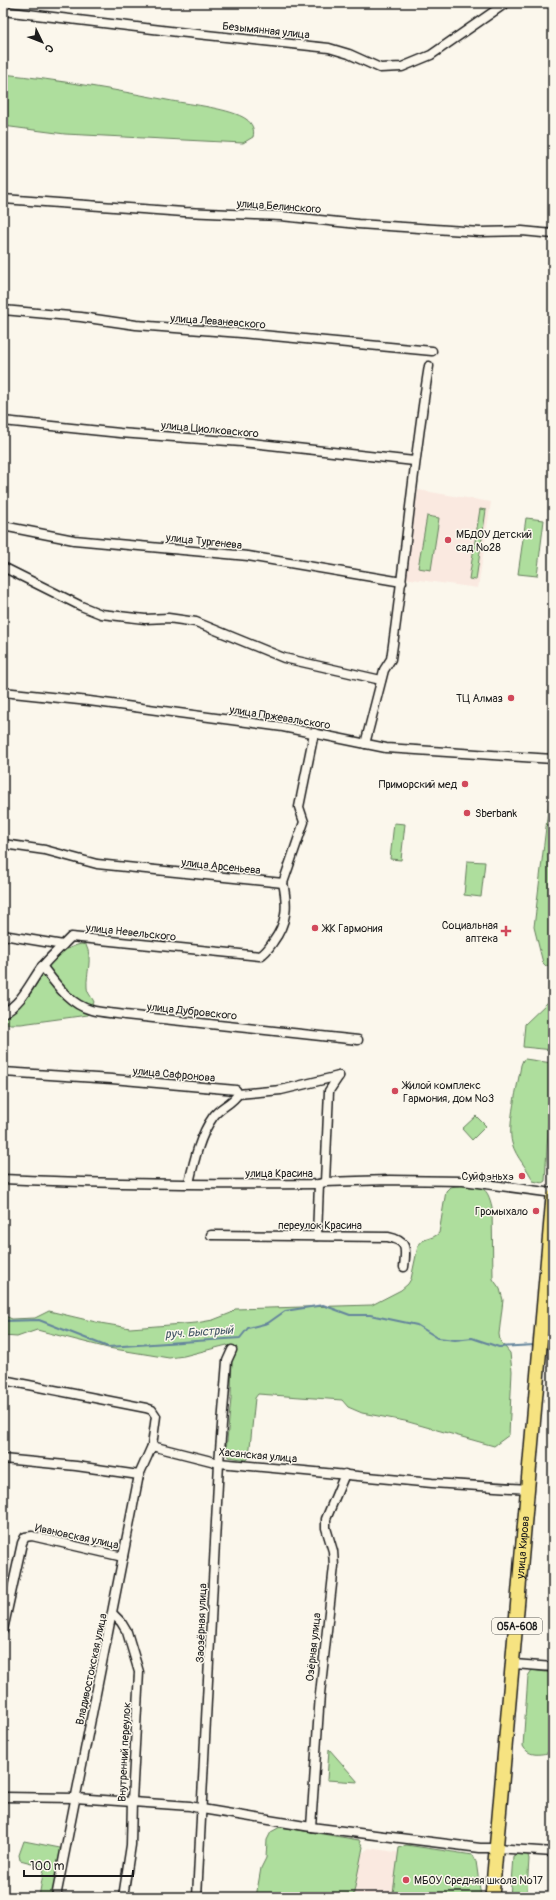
<svg xmlns="http://www.w3.org/2000/svg" width="556" height="1900" font-family="Pangolin,sans-serif">
<rect width="100%" height="100%" fill="#fbf7ec"/>
<filter id="ink" filterUnits="userSpaceOnUse"><feTurbulence type="fractalNoise" baseFrequency=".025" numOctaves="2"/><feDisplacementMap in="SourceGraphic" scale="8" xChannelSelector="R" yChannelSelector="G"/><feConvolveMatrix kernelMatrix="1 2 1 2 8 2 1 2 1" color-interpolation-filters="sRGB"/></filter>
<g filter="url(#ink)">
<g fill="#fae9e0">
<polygon points="418,490 491,502 478,588 404,578"/>
<polygon points="369,1848 460,1862 456,1897 352,1897 356,1858"/>
</g>
<g fill="#aede9d" stroke="#657d5c">
<path d="M3 74C60 80 116 90 172 101 190 104 232 109 246 119 252 123 255 130 253 137L243 143 65 134 3 126Z"/>
<polygon points="480,509 486,510 476,580 469,579"/>
<polygon points="427,516 439,518 431,570 418,568"/>
<polygon points="526,518 544,520 537,576 518,574"/>
<polygon points="553,769 553,966 546,966 543,963 534,927"/>
<polygon points="394,823 405,824 401,860 390,859"/>
<polygon points="467,861 485,862 481,897 464,895"/>
<path d="M81 944 86 945C93 959 86 973 87 987 87 993 92 997 94 1002L92 1006C75 1005 57 980 48 968 53 956 68 947 81 944Z"/>
<path d="M43 973 88 1015 21 1024H3V1017C28 1006 27 988 43 973Z"/>
<polygon points="548,1002 553,1003 553,1050 523,1047 525,1024"/>
<path d="M525 1059 552 1063 545 1181 542 1183 533 1181C528 1168 516 1158 512 1143 507 1125 518 1085 521 1065L523 1060Z"/>
<polygon points="476,1116 486,1126 472,1140 462,1129"/>
<path d="M464 1185C483 1188 487 1186 492 1207L493 1279 500 1289 503 1300 499 1334 500 1341 510 1353 512 1371 509 1435 494 1446 405 1421 362 1413 348 1407 342 1400 258 1394 255 1398 249 1457 247 1460 229 1457 226 1451 231 1399 232 1350 227 1345 184 1356 169 1358 108 1348 37 1330 17 1337 3 1336V1315L12 1319 35 1318 49 1311 100 1323 130 1328 196 1323 213 1320 231 1313 235 1309 372 1305 401 1290 408 1284 411 1279 418 1246C423 1237 432 1240 439 1233L446 1191 450 1187Z"/>
<path d="M532 1670 553 1673V1752C542 1754 529 1758 523 1746L528 1676Z"/>
<polygon points="329,1749 358,1782 327,1780"/>
<polygon points="280,1827 359,1840 363,1847 353,1897 256,1897 261,1868 266,1858 267,1840 271,1832"/>
<polygon points="24,1841 60,1848 62,1851 51,1897 39,1897 44,1868 43,1866 20,1860 19,1855"/>
<polygon points="406,1845 473,1855 476,1861 481,1897 394,1897 393,1893 399,1848"/>
<polygon points="521,1853 528,1855 529,1859 527,1891 540,1897 510,1897 513,1856"/>
</g>
<g fill="none" stroke-linecap="round" stroke-linejoin="round">
<g stroke="#64849c" stroke-width="2">
<polyline points="3,1321 39,1320 108,1347 240,1338 248,1328 268,1323 285,1311 323,1305 350,1315 370,1315 417,1325 438,1338 455,1340 472,1338 499,1347 535,1345"/>
<polyline points="545,1344 553,1344"/>
</g>
<defs>
<g id="street">
<polyline points="3,11 178,32 329,48 349,54 380,68 402,67 431,55 506,3"/>
<polyline points="3,199 184,212 281,216 358,224 480,232 522,231 553,234"/>
<polyline points="3,310 81,317 136,325 241,333 432,351"/>
<polyline points="3,421 120,433 242,442 414,461"/>
<polyline points="3,526 74,540 248,556 402,582"/>
<polyline points="3,567 81,606 101,614 145,619 168,618 196,622 284,658 381,680"/>
<polyline points="3,692 89,701 283,727 386,748 553,759"/>
<path d="M365 744 384 670 391 659C405 562 413 464 429 366"/>
<polyline points="3,844 45,850 97,864 283,883 304,822 299,807 314,733"/>
<path d="M3 935 63 945 71 937 260 956C266 953 269 948 273 942 287 923 288 906 283 883"/>
<path d="M42 966C55 983 69 1004 91 1010 101 1013 114 1013 125 1015L358 1040"/>
<path d="M3 1013C22 1003 29 985 41 968 47 960 56 952 63 945"/>
<polyline points="3,1072 112,1079 236,1090 238,1094 281,1090 339,1076"/>
<path d="M3 1179C108 1184 213 1185 319 1184L325 1182 389 1180 463 1181 553 1193"/>
<polyline points="325,1182 329,1091 339,1076"/>
<path d="M189 1183C194 1161 200 1135 213 1117 220 1107 232 1104 238 1094"/>
<path d="M211 1235 388 1237C408 1241 406 1249 404 1267"/>
<polyline points="317,1236 319,1184"/>
<polyline points="3,1380 146,1408 152,1410 156,1416 152,1446 139,1475 56,1897"/>
<polyline points="152,1446 219,1463 432,1483 529,1489"/>
<polyline points="3,1459 76,1466 139,1475"/>
<polyline points="113,1614 121,1622 127,1632 139,1672 132,1800 131,1845 123,1897"/>
<polyline points="3,1630 22,1543 25,1537 32,1536 123,1557"/>
<polyline points="514,1664 553,1667"/>
<polyline points="3,1797 75,1798 190,1806 202,1809 311,1827 480,1848 497,1848 553,1852"/>
<polyline points="311,1827 320,1694 334,1566 333,1551 326,1528 326,1519 345,1474"/>
<polyline points="197,1897 219,1463 227,1361 232,1350"/>
</g>
<g id="primary">
<path id="s1" d="M492 1897 553 1197"/>
</g>
</defs>
<use href="#street" stroke="#1c1c1c" stroke-width="11"/>
<use href="#primary" stroke="#1c1c1c" stroke-width="16"/>
<use href="#street" stroke="#fbf7ec" stroke-width="8"/>
<use href="#primary" stroke="#f6e381" stroke-width="13"/>
</g>
</g>
<g fill="#d1495b" stroke="#fbf7ec" stroke-width="1.5">
<circle cx="448" cy="540" r="4"/>
<circle cx="511" cy="698" r="4"/>
<circle cx="465" cy="784" r="4"/>
<circle cx="467" cy="813" r="4"/>
<circle cx="315" cy="928" r="4"/>
<path d="M504 925h4v4h4v4h-4v4h-4v-4h-4v-4h4z"/>
<circle cx="395" cy="1091" r="4"/>
<circle cx="522" cy="1176" r="4"/>
<circle cx="536" cy="1211" r="4"/>
<circle cx="406" cy="1880" r="4"/>
</g>
<g text-anchor="middle" stroke-width="3" stroke-linejoin="round" paint-order="stroke">
<rect fill="#fbf7ec" stroke="#5f5e5a" stroke-width="1" x="492" y="1618" width="50" height="16" rx="3"/>
<g font-size="10" font-weight="bold" fill="#1c1c1c">
<text x="517" y="1630">05А-608</text>
</g>
<g font-size="11" fill="#1c1c1c" stroke="#fbf7ec">
<text transform="translate(266 30) rotate(6)" y="4">Безымянная улица</text>
<text transform="translate(279 206) rotate(4)" y="4">улица Белинского</text>
<text transform="translate(218 321) rotate(4)" y="4">улица Леваневского</text>
<text transform="translate(210 429) rotate(5)" y="4">улица Циолковского</text>
<text transform="translate(204 541) rotate(6)" y="4">улица Тургенева</text>
<text transform="translate(280 717) rotate(9)" y="4">улица Пржевальского</text>
<text transform="translate(221 866) rotate(6)" y="4">улица Арсеньева</text>
<text transform="translate(131 932) rotate(6)" y="4">улица Невельского</text>
<text transform="translate(192 1011) rotate(6)" y="4">улица Дубровского</text>
<text transform="translate(174 1074) rotate(5)" y="4">улица Сафронова</text>
<text x="279" y="1177">улица Красина</text>
<text x="320" y="1229">переулок Красина</text>
<text transform="translate(258 1455) rotate(5)" y="4">Хасанская улица</text>
<text transform="translate(77 1536) rotate(12)" y="4">Ивановская улица</text>
<text dy="4" stroke="none"><textPath href="#s1" startOffset="351">улица Кирова</textPath></text>
<text transform="translate(201 1623) rotate(-88)" y="4">Заозёрная улица</text>
<text transform="translate(313 1647) rotate(-84)" y="4">Озёрная улица</text>
<text transform="translate(91 1669) rotate(-78)" y="4">Владивостокская улица</text>
<text transform="translate(124 1752) rotate(-87)" y="4">Внутренний переулок</text>
</g>
<g font-size="11" fill="#1c1c1c" stroke="#fbf7ec" text-anchor="start">
<text x="456" y="538">МБДОУ Детский<tspan x="456" dy="13">сад №28</tspan></text>
<text x="503" y="702" text-anchor="end">ТЦ Алмаз</text>
<text x="457" y="788" text-anchor="end">Приморский мед</text>
<text x="475" y="817">Sberbank</text>
<text x="498" y="929" text-anchor="end">Социальная<tspan x="498" dy="13">аптека</tspan></text>
<text x="323" y="932">ЖК Гармония</text>
<text x="403" y="1089">Жилой комплекс<tspan x="403" dy="13">Гармония, дом №3</tspan></text>
<text x="514" y="1180" text-anchor="end">Суйфэньхэ</text>
<text x="528" y="1215" text-anchor="end">Громыхало</text>
<text x="414" y="1884">МБОУ Средняя школа №17</text>
</g>
<g font-size="12" font-style="italic" fill="#465967" stroke="#fbf7ec">
<text transform="translate(199 1332) rotate(-4)" y="4">руч. Быстрый</text>
</g>
</g>
<rect width="556" height="1900" fill="none" stroke="#fbf7ec" stroke-width="16"/>
<rect x="8" y="8" width="540" height="1884" fill="none" stroke="#1c1c1c" stroke-width="1.5" filter="url(#ink)"/>
<g transform="translate(42 42) rotate(133)" stroke="#fbf7ec" stroke-width="3" paint-order="stroke">
<path d="M0-3L7 15L0 10L-7 15Z" fill="#1c1c1c"/>
<text y="-6" font-size="11" font-weight="bold" text-anchor="middle" fill="#1c1c1c">С</text>
</g>
<path d="M24 1870v6h109v-6" fill="none" stroke="#1c1c1c" stroke-width="2"/>
<text x="30" y="1870" font-size="12" fill="#1c1c1c" stroke="#fbf7ec" stroke-width="3" paint-order="stroke">100 m</text>
</svg>
